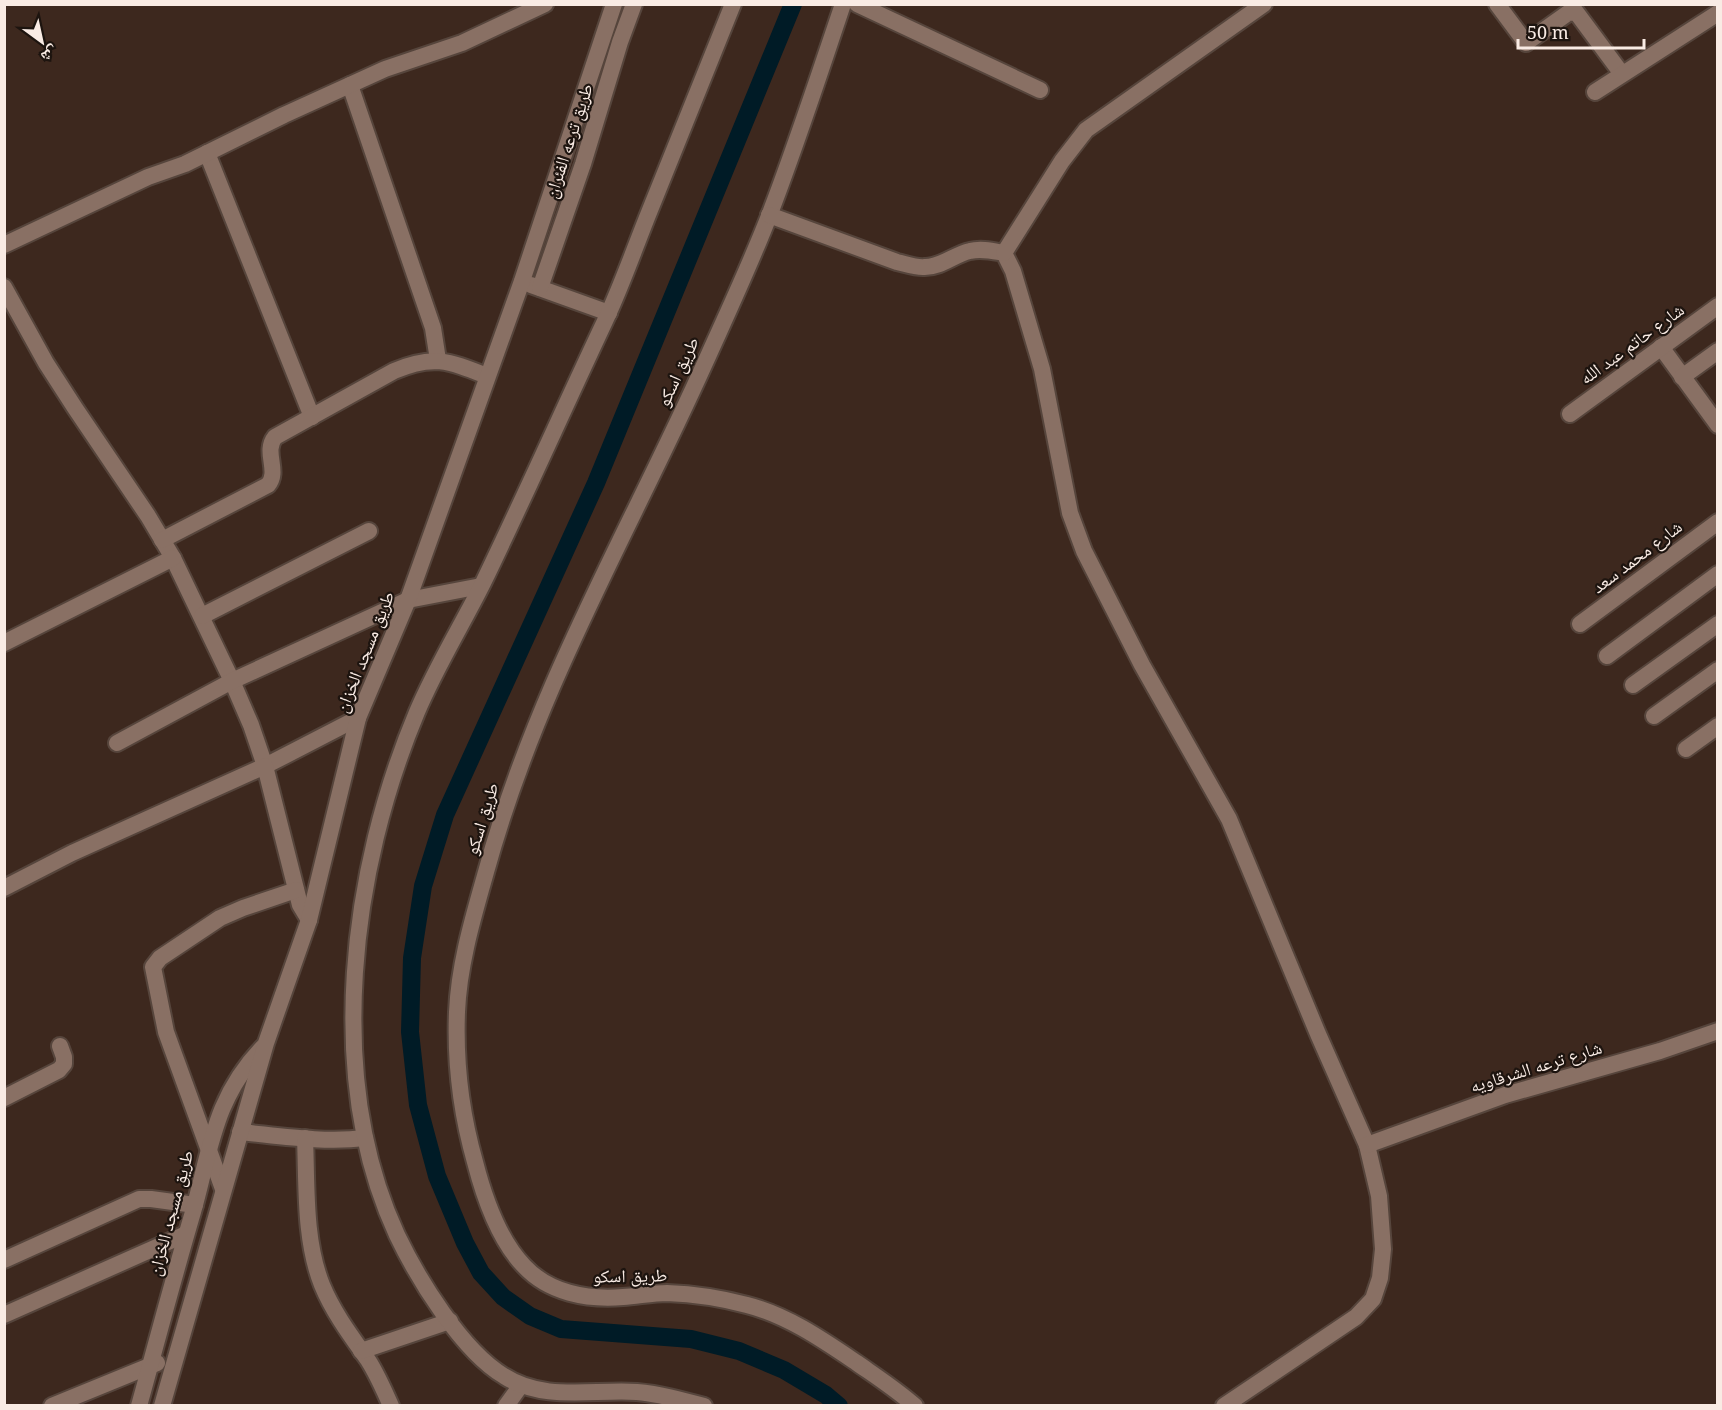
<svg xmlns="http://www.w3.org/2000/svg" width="1722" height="1410" font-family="'Noto Serif','Noto Naskh Arabic',serif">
<rect width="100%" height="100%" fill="#3d281e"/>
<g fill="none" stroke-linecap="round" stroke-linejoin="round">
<polyline stroke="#001b26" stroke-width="18" points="793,4 596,483 445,815 423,886 412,958 410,1032 418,1105 437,1176 465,1243 481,1273 503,1297 530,1316 561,1329 691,1339 739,1351 784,1370 826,1395 839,1406"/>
<defs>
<g id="minor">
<path d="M843 4C819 75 796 146 769 216 750 265 727 314 705 363 628 534 536 689 486 872 473 918 459 964 457 1012 455 1063 461 1113 475 1162 484 1197 498 1239 524 1266 549 1293 587 1300 623 1297 638 1296 653 1293 667 1293 694 1294 721 1298 747 1305 787 1315 823 1340 857 1363 877 1377 897 1390 915 1406"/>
<polyline points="857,4 1040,90"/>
<polyline points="1497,4 1526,43 1568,13 1576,12 1622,74"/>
<polyline points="350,85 433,328 438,360"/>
<polyline points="1595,92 1718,13"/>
<polyline points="207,153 312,417"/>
<path d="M769 215 897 262C906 264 916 268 925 267 942 267 955 254 970 251 981 248 993 251 1004 253L1013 271 1042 369 1070 513 1084 551 1142 665 1229 819 1318 1034 1367 1145 1379 1196 1383 1249 1380 1278 1373 1299 1356 1317 1224 1406"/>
<polyline points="4,245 148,177 185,164 284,115 385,69 462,43 545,4"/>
<polyline points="1004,253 1062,161 1086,130 1264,4"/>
<polyline points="531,285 609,313"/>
<polyline points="4,287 46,363 75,408 148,516 173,558 232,681 251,725 265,766 358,718"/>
<polyline points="540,288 583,164 620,42 634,4"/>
<polyline points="1661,347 1718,425"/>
<polyline points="1682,377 1718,351"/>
<polyline points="1570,414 1718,306"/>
<path d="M162 540 268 485C280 471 263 452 275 437L394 371C433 354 449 361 487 376"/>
<polyline points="202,616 369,531"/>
<polyline points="1580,624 1718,522"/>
<polyline points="4,643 173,558"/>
<polyline points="1607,656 1718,574"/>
<polyline points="1633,685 1718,624"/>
<polyline points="1654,716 1718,670"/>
<polyline points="117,743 232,681 408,600 481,586"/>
<polyline points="1686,749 1718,726"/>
<polyline points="4,888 72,853 265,766 300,905 309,920"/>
<polyline points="4,1098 59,1070 64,1064 64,1057 60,1046"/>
<path d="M240 1132C281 1136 324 1143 365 1138"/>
<path d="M305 1138C307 1186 304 1240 322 1285 333 1312 351 1336 368 1360 377 1374 384 1390 391 1406"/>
<polyline points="1367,1145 1505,1095 1660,1051 1718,1031"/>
<polyline points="223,1189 166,1032 153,967 160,958 220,918 243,908 296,890"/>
<polyline points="4,1260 139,1199 151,1199 195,1205"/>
<polyline points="4,1315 186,1234"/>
<polyline points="361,1351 450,1321"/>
<polyline points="52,1406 157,1363"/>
<path d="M139 1406C157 1341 174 1276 193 1212 211 1148 214 1098 263 1047"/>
<polyline points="162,1406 266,1043 309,920 358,718 408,600 522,281 614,4"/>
<polyline points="506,1406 521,1385"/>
<path d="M704 1406C682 1400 660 1394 637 1392 592 1389 544 1402 504 1376 462 1351 418 1279 397 1235 324 1077 351 869 417 712 436 667 461 627 483 583 525 496 564 408 605 321 622 285 635 247 650 210 678 142 705 73 733 4"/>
</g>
</defs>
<use href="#minor" stroke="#56453c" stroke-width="20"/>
<use href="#minor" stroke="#897064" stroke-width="16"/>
</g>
<g text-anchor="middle" stroke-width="4.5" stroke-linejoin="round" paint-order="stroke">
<g font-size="18" fill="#f9ebe4" stroke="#1d140f">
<text transform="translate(569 141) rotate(-72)" y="6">طريق ترعه الفئران</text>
<text transform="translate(1632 344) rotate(-36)" y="6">شارع حاتم عبد الله</text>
<text transform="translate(678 372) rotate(-65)" y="6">طريق اسكو</text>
<text transform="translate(1637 557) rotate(-37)" y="6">شارع محمد سعد</text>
<text transform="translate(365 652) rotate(-68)" y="6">طريق مسجد الخزان</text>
<text transform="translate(482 819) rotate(-73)" y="6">طريق اسكو</text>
<text transform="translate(1536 1067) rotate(-17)" y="6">شارع ترعه الشرقاويه</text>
<text transform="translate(171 1213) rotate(-75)" y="6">طريق مسجد الخزان</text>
<text transform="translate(630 1276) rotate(-1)" y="6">طريق اسكو</text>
</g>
</g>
<rect width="1722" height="1410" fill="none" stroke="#f9ebe4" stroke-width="12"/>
<g transform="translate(42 42) rotate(147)" stroke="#1d140f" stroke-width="4.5" paint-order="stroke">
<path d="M0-4.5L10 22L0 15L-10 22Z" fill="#f9ebe4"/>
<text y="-9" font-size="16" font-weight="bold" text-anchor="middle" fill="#f9ebe4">ش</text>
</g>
<path d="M1518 39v9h126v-9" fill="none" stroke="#f9ebe4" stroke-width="3"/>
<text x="1527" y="39" font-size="18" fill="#f9ebe4" stroke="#1d140f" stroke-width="4.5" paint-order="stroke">50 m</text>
</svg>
